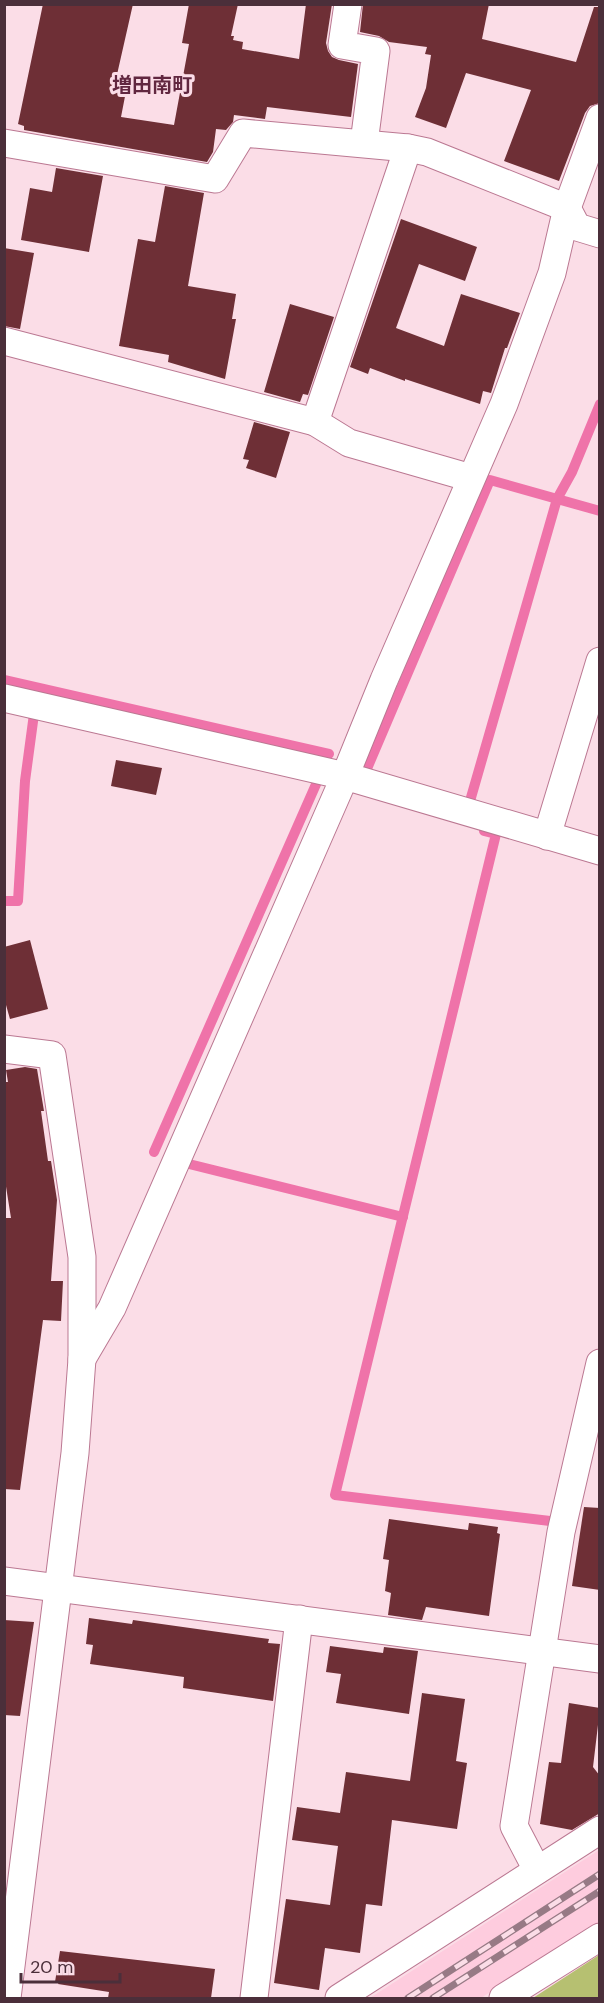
<svg xmlns="http://www.w3.org/2000/svg" width="604" height="2003" font-family="'DM Sans','Noto Sans JP',sans-serif">
<rect width="100%" height="100%" fill="#fbdde7"/>
<polygon fill="#feccde" points="599,1850 599,1922 481,1998 370,1998"/>
<polygon fill="#b6c071" points="599,1955 599,1998 533,1998"/>
<g fill="none" stroke-linecap="round" stroke-linejoin="round">
<g stroke="#ef73a9" stroke-width="10">
<polyline points="4,680 329,754"/>
<polyline points="366,771 490,480 600,511"/>
<polyline points="470,801 557,499 572,472 600,404"/>
<polyline points="484,831 496,834 335,1495 550,1521"/>
<polyline points="4,901 18,901 25,781 34,714"/>
<polyline points="154,1152 317,782"/>
<polyline points="189,1164 403,1217"/>
</g>
</g>
<g fill="#6e2f36">
<polygon points="43,4 133,4 116,79 128,81 121,117 174,125 189,44 182,43 189,4 238,4 231,36 234,36 233,40 243,42 242,49 299,59 306,4 332,4 326,43 328,51 332,57 339,60 358,64 351,117 267,107 265,119 234,115 233,122 226,130 216,129 213,152 207,162 24,130 24,126 18,124"/>
<polygon points="363,4 489,4 482,39 576,62 594,7 600,7 600,103 590,106 585,113 559,181 504,161 531,90 466,73 446,128 415,117 426,88 431,55 425,54 427,47 389,42 379,36 360,32"/>
<polygon points="56,168 103,176 89,252 21,240 30,188 52,192"/>
<polygon points="165,186 204,193 188,286 236,294 232,319 236,319 225,379 168,362 169,355 119,346 138,239 155,242"/>
<polygon points="401,219 477,247 465,281 419,264 396,328 444,346 461,294 520,313 507,348 505,348 491,393 483,391 480,404 405,379 405,381 370,368 368,374 350,367"/>
<polygon points="4,248 34,253 20,329 4,326"/>
<polygon points="290,304 334,317 308,395 303,394 300,402 264,392"/>
<polygon points="254,422 290,432 276,478 246,468 249,460 243,459"/>
<polygon points="116,760 162,768 156,795 111,786"/>
<polygon points="30,940 48,1009 10,1019 4,998 4,947"/>
<polygon points="25,1067 37,1069 44,1111 41,1111 48,1161 51,1161 57,1200 51,1281 63,1281 61,1321 43,1320 20,1490 4,1489 4,1218 11,1218 4,1174 4,1082 8,1082 6,1070"/>
<polygon points="584,1507 600,1508 600,1590 572,1586"/>
<polygon points="389,1519 468,1530 469,1523 498,1527 497,1533 500,1534 489,1616 426,1607 422,1620 388,1615 391,1593 385,1591 389,1560 383,1559"/>
<polygon points="89,1618 132,1624 133,1620 269,1639 268,1643 280,1644 273,1701 183,1688 184,1677 90,1664 93,1645 86,1644"/>
<polygon points="4,1620 34,1622 20,1716 4,1715"/>
<polygon points="330,1646 383,1653 384,1647 418,1651 409,1714 336,1703 341,1674 326,1672"/>
<polygon points="422,1693 465,1699 456,1761 467,1763 457,1829 392,1820 382,1906 366,1904 360,1953 325,1948 319,1990 274,1983 286,1899 330,1905 338,1846 292,1840 297,1807 340,1813 346,1772 410,1781"/>
<polygon points="569,1703 600,1708 593,1767 600,1776 600,1813 572,1830 540,1824 549,1762 561,1763"/>
<polygon points="60,1951 215,1969 211,1998 108,1998 109,1992 58,1984 59,1982 55,1982"/>
</g>
<g fill="none" stroke-linecap="round" stroke-linejoin="round">
<defs>
<g id="minor">
<polyline points="348,4 342,45 376,51 364,143"/>
<polyline points="4,143 215,179 243,133 408,148 427,152 567,208 577,227 600,234"/>
<polyline points="4,341 315,422 349,443 471,478"/>
<polyline points="315,422 408,148"/>
<polyline points="4,698 345,776 600,851"/>
<polyline points="547,836 600,661"/>
<polyline points="4,1049 52,1055 82,1257 82,1359 75,1453 7,1998"/>
<polyline points="82,1359 112,1308 345,776 384,680 504,404 552,273 567,208 600,118"/>
<polyline points="4,1581 600,1659"/>
<polyline points="537,1870 514,1826 561,1532 600,1363"/>
<polyline points="254,1998 299,1619"/>
<polyline points="339,1998 600,1830"/>
<polyline points="503,1998 600,1937"/>
</g>
</defs>
<use href="#minor" stroke="#bb7892" stroke-width="29"/>
<use href="#minor" stroke="#fff" stroke-width="27"/>
<defs>
<g id="rail">
<polyline points="408,1998 600,1874"/>
<polyline points="433,1998 600,1891"/>
</g>
</defs>
<use href="#rail" stroke="#977a85" stroke-width="7"/>
<use href="#rail" stroke="#fbdde7" stroke-width="4.5" stroke-dasharray="14" stroke-linecap="butt"/>
</g>
<g text-anchor="middle" stroke-width="6" stroke-linejoin="round" paint-order="stroke">
<g font-size="20" font-weight="bold" fill="#612740" stroke="#fbdde7">
<text x="152" y="92">増田南町</text>
</g>
</g>
<rect width="604" height="2003" fill="none" stroke="#4b2f3a" stroke-width="12"/>
<path d="M21 1973v9h99v-9" fill="none" stroke="#4b2f3a" stroke-width="3"/>
<text x="30" y="1973" font-size="18" fill="#4b2f3a" stroke="#fbdde7" stroke-width="4.5" paint-order="stroke">20 m</text>
</svg>
